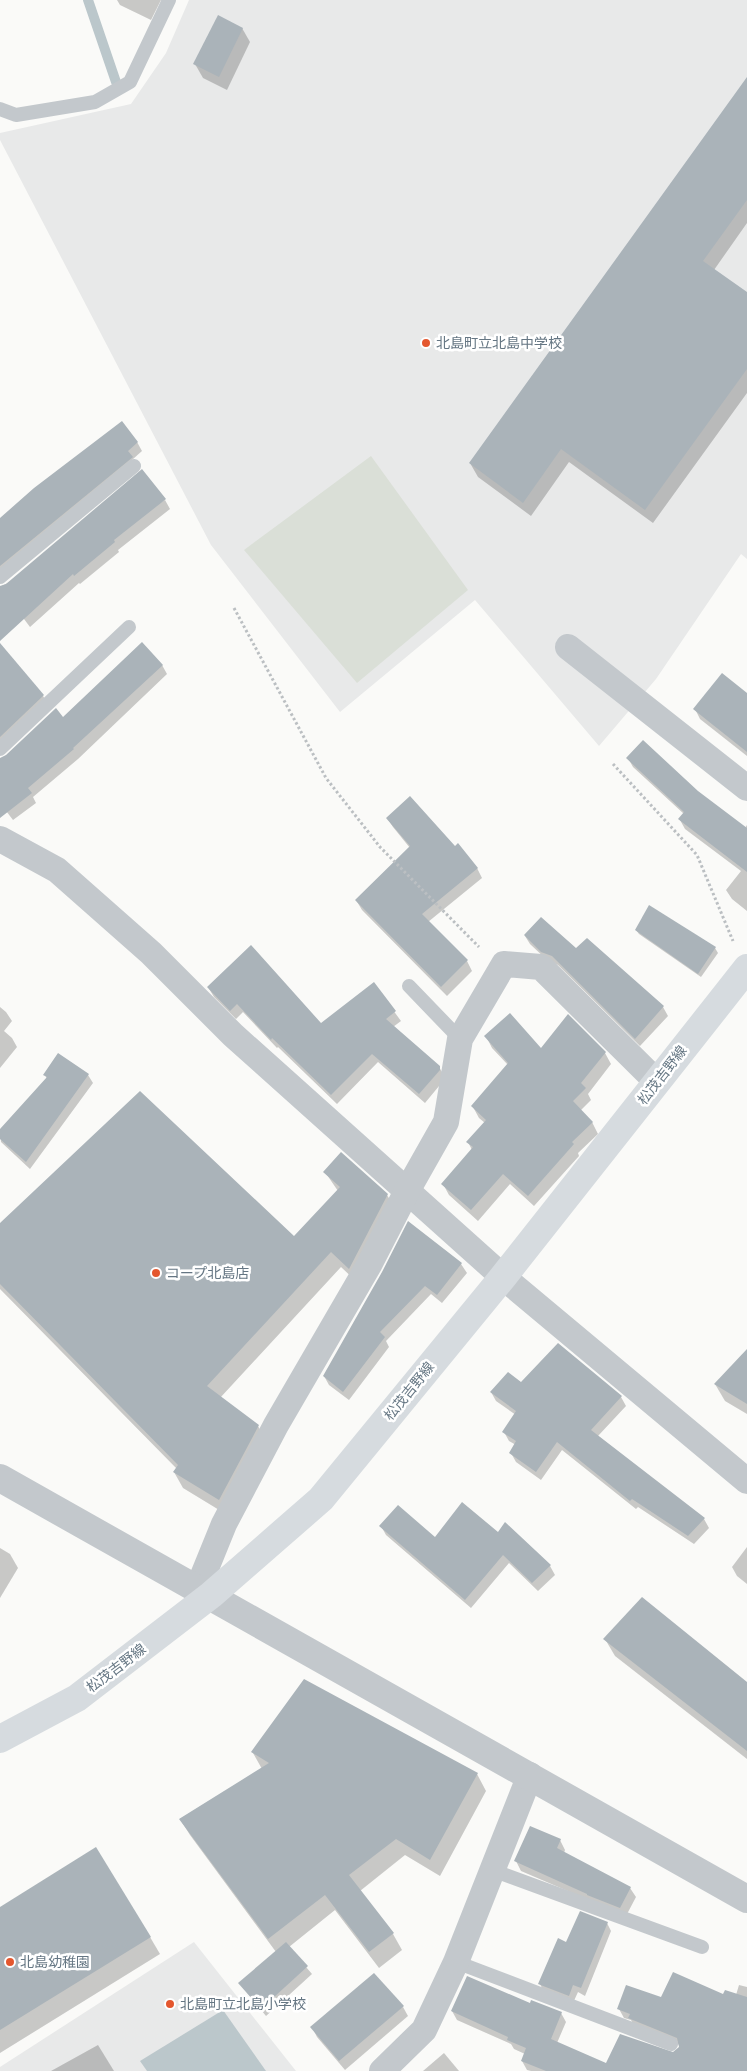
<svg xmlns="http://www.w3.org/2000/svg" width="747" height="2071" font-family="Ubuntu,'Noto Sans JP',sans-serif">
<rect width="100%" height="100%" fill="#fafaf8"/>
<g fill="#e8e9e9">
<polygon points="189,0 747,0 747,559 741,554 656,679 599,746 475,600 340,712 211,545 0,140 0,133 131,104 166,53"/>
<polygon points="194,1942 296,2071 0,2071 0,2067"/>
</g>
<polygon fill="#dadfd7" points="371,456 468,590 357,683 244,550"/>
<polygon fill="#bbc7cb" points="223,2010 266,2071 147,2071 140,2061"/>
<g fill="#0003">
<polygon points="117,0 161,0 151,20 120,5"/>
<polygon points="242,28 250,42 227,90 203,78 195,64"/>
<polygon points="747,108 747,223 714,270 747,294 747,393 653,523 569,462 531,516 478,477 470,463"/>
<polygon points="137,442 142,451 0,578 0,519"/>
<polygon points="165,500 170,509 118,550 119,552 80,584 79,583 30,627 0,587"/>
<polygon points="0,645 43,696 48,704 0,750"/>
<polygon points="162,665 167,674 78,759 33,797 36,803 13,820 0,803 0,758 3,759 63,718"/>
<polygon points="747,694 747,756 700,719 695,709"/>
<polygon points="628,758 745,828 747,825 747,911 732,899 726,890 741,871 685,829 680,820 684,814 633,767"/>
<polygon points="387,818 455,847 477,868 482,878 428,922 467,961 472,971 447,996 362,910 356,900 410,848 393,827"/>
<polygon points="636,930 715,948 718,953 701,977 639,934"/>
<polygon points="525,936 576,950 663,1007 668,1016 640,1046 558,965 547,960 530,944"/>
<polygon points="374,984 401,1021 393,1027 439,1067 445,1077 444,1080 425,1103 378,1062 337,1104 278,1047 277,1048 243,1012 236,1019 214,997 208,987 320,1025"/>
<polygon points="0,1007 6,1012 12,1021 4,1031 12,1038 17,1047 0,1068"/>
<polygon points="486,1036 541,1050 605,1053 611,1064 588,1094 591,1100 580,1111 592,1122 598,1134 578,1153 579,1156 534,1206 510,1184 478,1221 449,1195 443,1184 472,1150 468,1142 485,1123 479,1118 473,1107 508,1065 492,1048"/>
<polygon points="45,1075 88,1075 93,1083 30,1169 1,1142 0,1131 47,1079"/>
<polygon points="341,1154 387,1195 397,1211 359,1284 341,1267 220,1398 258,1426 267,1442 229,1516 183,1488 174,1472 177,1469 0,1289 0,1224 294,1238 338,1191 325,1172"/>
<polygon points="461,1264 467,1273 442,1303 431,1294 386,1341 389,1347 349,1400 329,1385 324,1376 372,1293"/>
<polygon points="747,1351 747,1414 725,1401 715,1384"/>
<polygon points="521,1384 621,1397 626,1406 598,1436 704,1519 709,1528 694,1544 638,1507 636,1509 562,1450 541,1480 516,1462 511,1453 516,1445 509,1441 504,1432 516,1415 496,1401 491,1392"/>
<polygon points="381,1526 435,1539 498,1534 550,1566 555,1575 538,1591 509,1563 471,1608 386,1535"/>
<polygon points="747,1547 747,1584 737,1576 732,1567"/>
<polygon points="0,1548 10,1554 18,1568 0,1598"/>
<polygon points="605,1639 747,1683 747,1759 615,1656"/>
<polygon points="253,1753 477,1774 486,1791 440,1876 405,1855 360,1891 393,1934 402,1950 379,1968 335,1910 289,1947 312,1974 266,2016 240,1984 276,1952 190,1835 180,1819 262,1769"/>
<polygon points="560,1840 565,1850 564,1853 630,1888 636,1897 626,1916 521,1871 516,1861"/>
<polygon points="0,1908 150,1937 160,1954 0,2053"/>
<polygon points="607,1923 611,1931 585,1996 578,1992 573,2003 544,1992 540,1984 567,1944"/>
<polygon points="739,1985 747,1987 747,2071 531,2071 527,2070 522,2061 525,2054 514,2049 511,2044 457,2020 452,2011 530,2005 561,2013 566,2022 557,2043 607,2065 677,2052 680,2045 635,2027 631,2020 624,2018 619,2009 662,1999 736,1995"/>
<polygon points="403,2007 408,2016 345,2070 317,2037 312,2027"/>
<polygon points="98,2045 114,2071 51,2071"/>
<polygon points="444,2053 459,2071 423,2071"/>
</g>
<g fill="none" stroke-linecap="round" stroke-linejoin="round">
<polyline stroke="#bbc7cb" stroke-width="10" points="88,0 116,82"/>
</g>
<g fill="#aab3b9">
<polygon points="218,15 243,28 219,77 193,64"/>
<polygon points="747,77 747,200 703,261 747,292 747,369 645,510 561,449 523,503 469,463"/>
<polygon points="122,421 138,442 128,451 133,457 0,566 0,518 34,488"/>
<polygon points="142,469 166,499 114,540 115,542 74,576 73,574 0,641 0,586 6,584"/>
<polygon points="142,642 163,665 73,748 74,749 28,788 32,793 0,818 0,758 6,755 56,708 63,717"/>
<polygon points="0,643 44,695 0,737"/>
<polygon points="722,673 747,693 747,752 693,709"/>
<polygon points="643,740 698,791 747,828 747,872 678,819 684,812 626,758"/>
<polygon points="410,796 455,846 458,843 478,868 422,914 468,960 441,987 355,900 410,846 386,818"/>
<polygon points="649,905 716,947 698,974 635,930"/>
<polygon points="541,917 576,948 587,938 664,1006 635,1039 552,956 541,952 524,935"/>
<polygon points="251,945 321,1023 374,982 396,1011 386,1019 440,1066 440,1070 419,1094 372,1054 331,1095 272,1038 271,1040 237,1004 230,1011 207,987"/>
<polygon points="510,1013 541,1048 568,1014 606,1052 581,1083 586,1088 573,1101 593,1122 572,1142 574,1144 528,1196 503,1174 471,1210 441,1184 473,1147 466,1142 486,1120 471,1106 508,1063 484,1036"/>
<polygon points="58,1053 89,1074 26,1162 0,1139 0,1129 47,1077 43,1075"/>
<polygon points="140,1091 294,1236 340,1187 323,1172 341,1152 388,1194 349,1269 331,1252 207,1386 259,1425 219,1500 173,1472 178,1465 0,1284 0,1223"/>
<polygon points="408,1221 462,1263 437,1295 425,1286 380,1332 385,1337 343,1392 323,1376 382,1272"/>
<polygon points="558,1343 622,1396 591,1430 705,1518 688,1536 632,1499 630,1501 557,1442 536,1472 509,1453 516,1441 502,1432 516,1411 490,1392 508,1372 521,1382"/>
<polygon points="747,1349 747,1404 714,1384"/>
<polygon points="462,1502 498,1532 505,1522 551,1565 532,1583 503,1555 465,1600 379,1526 398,1505 435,1537"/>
<polygon points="642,1597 747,1682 747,1751 603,1639"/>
<polygon points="304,1679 478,1773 430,1860 396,1839 349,1875 394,1933 369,1952 325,1895 268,1939 179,1819 269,1763 251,1752"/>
<polygon points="530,1826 561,1839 557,1848 631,1887 620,1908 587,1895 587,1894 514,1861"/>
<polygon points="96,1847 151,1937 0,2030 0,1907"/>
<polygon points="580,1911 608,1922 581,1988 573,1985 569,1996 538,1984 558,1938 566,1942"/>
<polygon points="286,1942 308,1966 261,2009 238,1983"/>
<polygon points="673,1972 723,1994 725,1990 747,1997 747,2071 546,2071 521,2061 526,2048 507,2040 508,2037 451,2011 467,1976 530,2003 531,2000 562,2012 551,2039 606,2063 620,2034 673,2052 679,2047 677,2038 628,2018 630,2014 617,2009 626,1985 661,1997"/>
<polygon points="374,1973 404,2006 339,2061 310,2027"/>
</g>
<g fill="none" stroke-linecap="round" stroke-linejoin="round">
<g stroke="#bbbfc2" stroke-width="3" stroke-dasharray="2.5 2.5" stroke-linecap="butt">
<polyline points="234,608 326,778 380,847 479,947"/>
<polyline points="613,764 697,855 733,941"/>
</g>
<g stroke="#c3c8cc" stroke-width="14">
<polyline points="0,109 16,115 95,102 130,82 169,0"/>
<polyline points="0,577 134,466"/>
<polyline points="0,749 129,627"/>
<polyline points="409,986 460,1039"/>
<polyline points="492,1870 702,1947"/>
<polyline points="456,1962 671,2044"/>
</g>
<g stroke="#c3c8cc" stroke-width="26">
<polyline points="568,647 747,788"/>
<polyline points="0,839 57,870 151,953 233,1035 503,1277 747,1481"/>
<polyline points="198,1588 224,1524 276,1425 369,1265 407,1191 446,1122 460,1039 504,964 541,967 657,1082"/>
<polyline points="382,2071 424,2030 456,1962 530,1775"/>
</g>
<polyline stroke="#c3c8cc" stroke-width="28" points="0,1478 747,1899"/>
<polyline stroke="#d6dbdf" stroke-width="28" points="0,1739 77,1698 211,1595 321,1499 503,1277 747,968"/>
</g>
<g fill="#e4572e" stroke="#fff" stroke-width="2">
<circle cx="426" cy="343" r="5"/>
<circle cx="156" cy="1273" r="5"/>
<circle cx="10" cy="1962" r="5"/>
<circle cx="170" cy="2004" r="5"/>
</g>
<g text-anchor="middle" stroke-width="5" stroke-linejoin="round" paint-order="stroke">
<g font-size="14" fill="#657683" stroke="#fff" text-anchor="start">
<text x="436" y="348">北島町立北島中学校</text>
<text x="166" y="1278">コープ北島店</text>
<text x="20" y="1967">北島幼稚園</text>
<text x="180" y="2009">北島町立北島小学校</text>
</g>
<g font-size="14" fill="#657683" stroke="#fff">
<text transform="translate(662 1075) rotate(-52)" y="5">松茂吉野線</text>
<text transform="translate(409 1391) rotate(-51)" y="5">松茂吉野線</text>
<text transform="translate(116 1668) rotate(-37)" y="5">松茂吉野線</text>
</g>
</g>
</svg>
